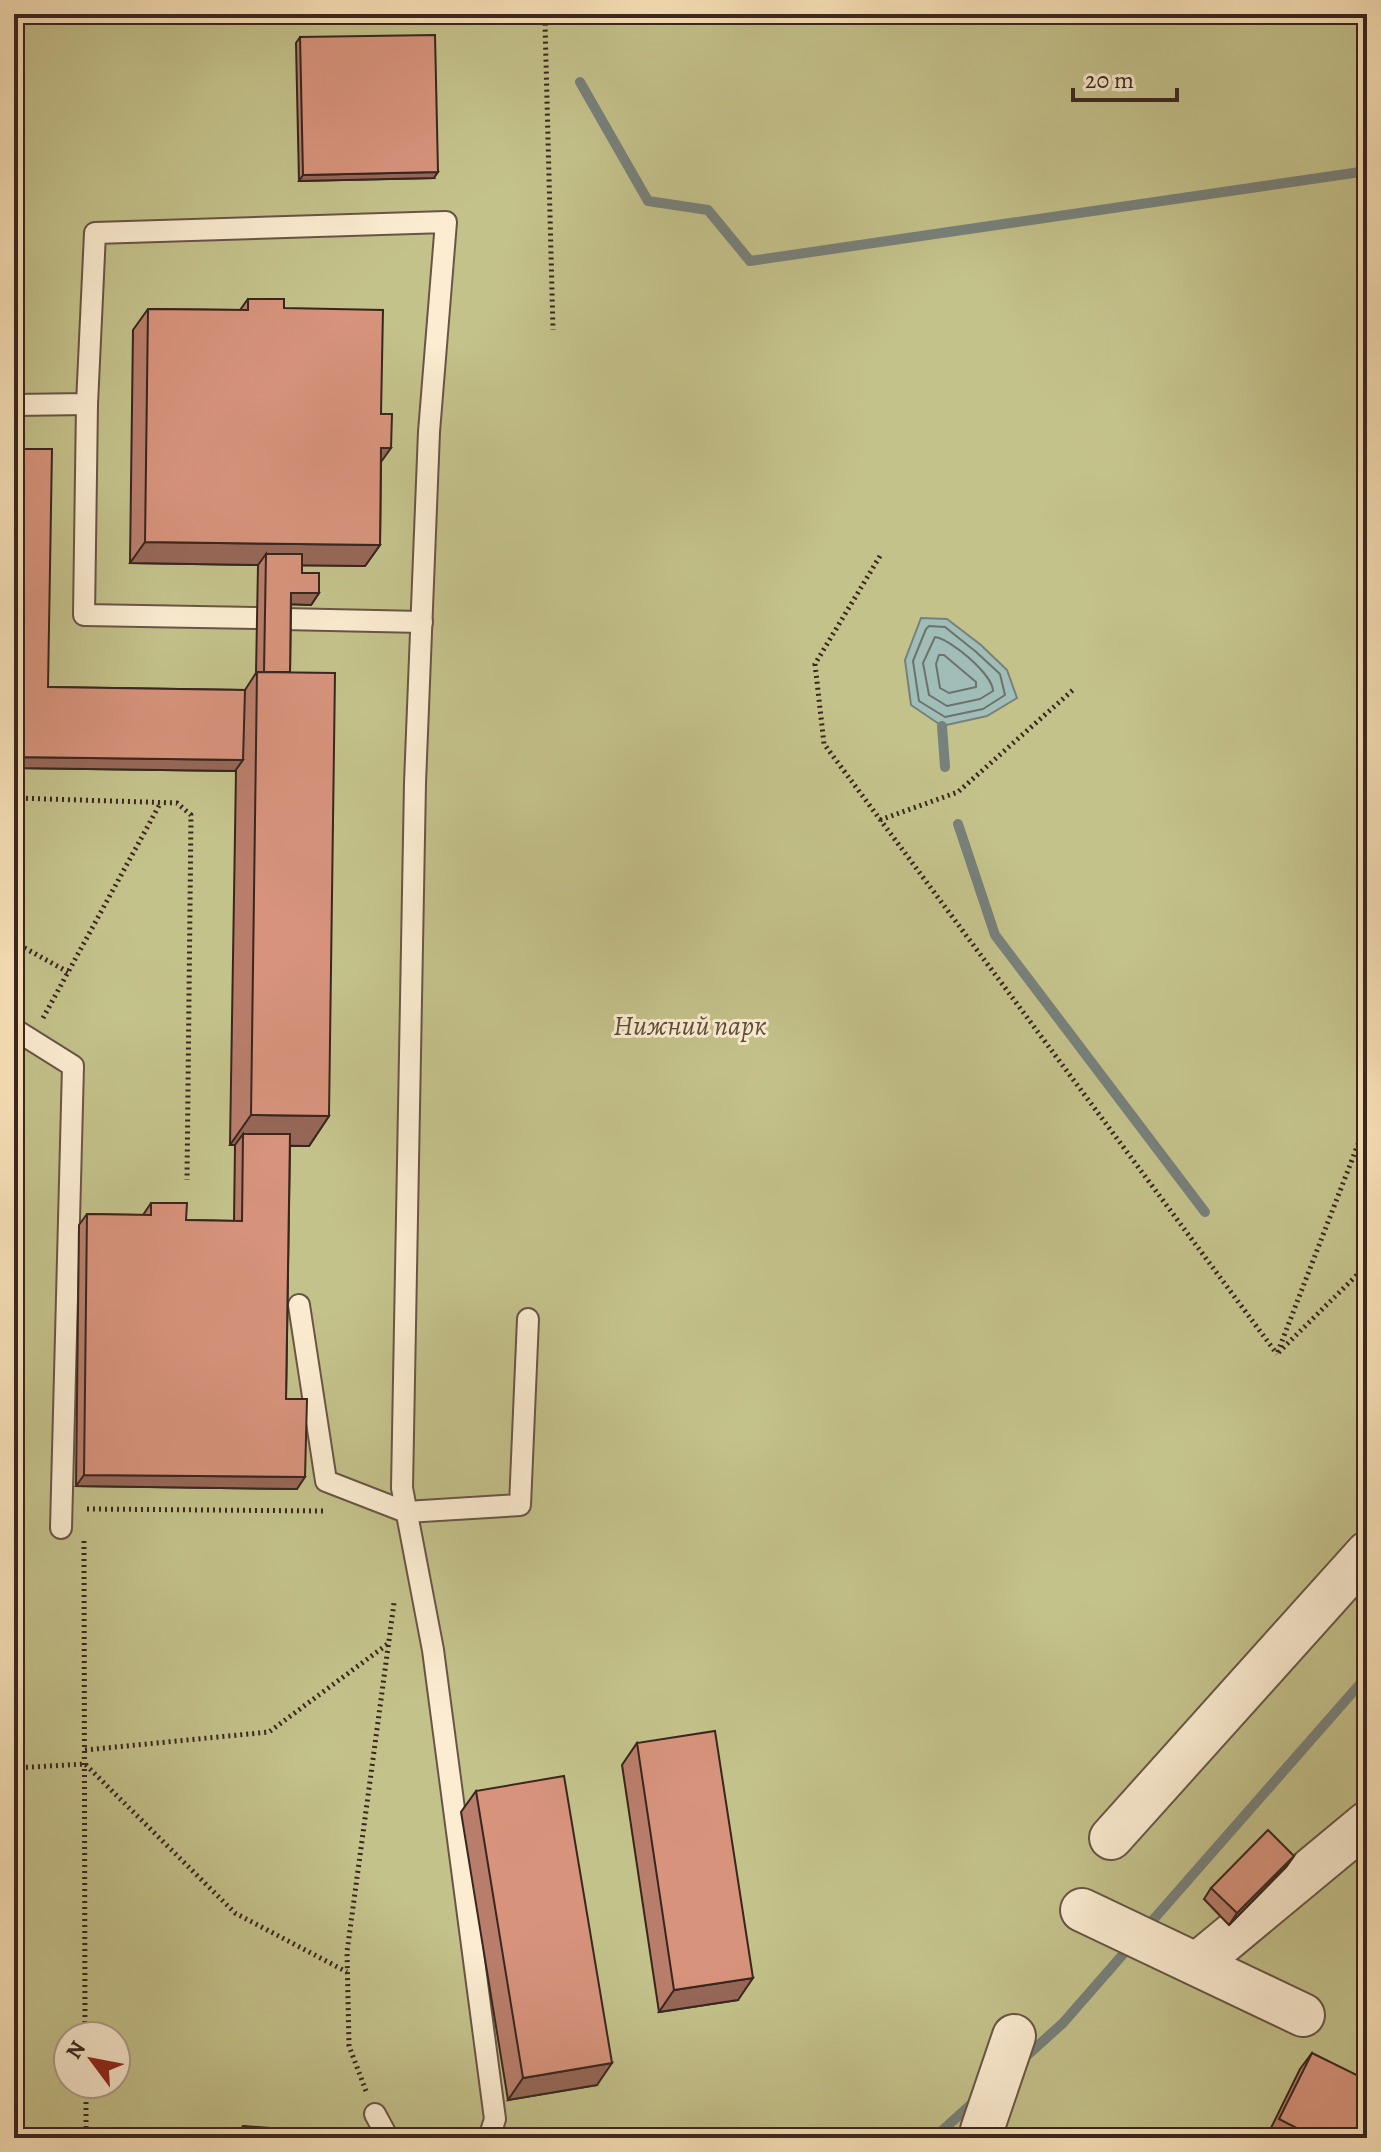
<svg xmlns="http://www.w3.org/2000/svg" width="1381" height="2152" font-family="Alegreya,serif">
<rect width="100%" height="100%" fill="#fae3b9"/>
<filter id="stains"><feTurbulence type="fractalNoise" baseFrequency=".0025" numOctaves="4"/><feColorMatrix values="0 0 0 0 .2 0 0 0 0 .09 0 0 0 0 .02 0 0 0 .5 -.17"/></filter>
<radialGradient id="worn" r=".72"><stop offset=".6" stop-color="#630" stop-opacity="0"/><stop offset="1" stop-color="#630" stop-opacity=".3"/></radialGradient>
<path fill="#c4c28b" stroke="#7e7455" stroke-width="2" fill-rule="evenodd" d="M14 14H1367V2138H14ZM68 2036H116V2084H68Z"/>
<polygon fill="#a1bdb8" stroke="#77817b" stroke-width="2" points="921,618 947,619 981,645 1007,670 1017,698 987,716 942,726 911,705 905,660"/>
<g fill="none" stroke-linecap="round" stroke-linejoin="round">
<g stroke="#6d726c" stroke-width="2">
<polygon points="929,626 945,627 975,651 1000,674 1005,695 983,709 945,717 919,701 913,661 926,629"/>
<path d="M935 637C951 639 993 675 993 691L980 699 947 706 929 695 923 663Z"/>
<polygon points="939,655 944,655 976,682 976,687 949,693 940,688 936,664"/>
</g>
<g stroke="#77817b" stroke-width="10">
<polyline points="580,82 648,201 708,210 750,261 1367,171"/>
<polyline points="942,726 945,767"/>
<polyline points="958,824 995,935 1205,1212"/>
<polyline points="1145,1929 1367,1676"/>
<polyline points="1022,2060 1063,2023 1132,1944"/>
<polyline points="934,2138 977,2099"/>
</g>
<defs>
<g id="lane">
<polyline points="87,404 84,615 257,618"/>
<polyline points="14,405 87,404 95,233 446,222 429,432 415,783 402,1488 433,1650 495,2119 489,2138"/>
<polyline points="283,619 422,622"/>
<polyline points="14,1029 73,1066 61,1528"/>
<polyline points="299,1305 326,1481 406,1512 520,1505 528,1319"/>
<polyline points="375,2114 388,2138"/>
</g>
<g id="street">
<polyline points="1111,1838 1367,1553"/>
<polyline points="1082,1910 1303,2015"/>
<polyline points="1197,1964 1367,1823"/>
<polyline points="982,2130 1014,2036"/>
</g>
</defs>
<use href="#lane" stroke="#695546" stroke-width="24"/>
<use href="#street" stroke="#695546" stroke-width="46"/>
<g stroke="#39261f" stroke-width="5" stroke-dasharray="2 4" stroke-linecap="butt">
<polyline points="552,14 545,23 553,330"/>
<polyline points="546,23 640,14"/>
<polyline points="880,556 815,664 824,744 1277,1354"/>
<polyline points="14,798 177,803 191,815 187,1180"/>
<polyline points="880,820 958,792 1074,689"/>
<polyline points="14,942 68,972"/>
<polyline points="43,1018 161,802"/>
<polyline points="1367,1121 1277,1354 1367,1265"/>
<polyline points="87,1509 325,1511"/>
<polyline points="84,1541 85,2036"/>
<polyline points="85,1750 269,1732 389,1643"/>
<polyline points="14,1768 85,1764 235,1913 347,1972"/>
<polyline points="86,2084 86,2138"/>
<polyline points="366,2091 349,2046 347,1952 394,1603"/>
</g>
<use href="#lane" stroke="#fcedd2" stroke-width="20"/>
<use href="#street" stroke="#fcedd2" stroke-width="42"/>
</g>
<g fill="#b97e6b" stroke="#39261f" stroke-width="2">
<polygon points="300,37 434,178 299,181 296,43"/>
<polygon points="248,299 284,308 381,462 380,545 365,566 302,565 302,573 319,593 311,605 291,604 290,672 329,1116 309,1146 290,1146 286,1399 297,1489 76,1486 79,1225 87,1214 143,1215 151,1203 186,1220 234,1221 235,1145 230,1145 236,771 14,768 48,687 245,690 256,673 258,565 130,563 133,330 148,309 240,310"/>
<polygon points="637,1743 738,2000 659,2012 622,1765"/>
<polygon points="476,1791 597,2085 508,2100 461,1812"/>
<polygon points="1294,1856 1286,1867 1229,1925 1204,1899 1211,1888"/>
<polygon points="1312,2053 1351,2138 1271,2138 1267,2136 1300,2069"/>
<polygon points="243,2126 309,2138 234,2138"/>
</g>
<g fill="#966757" stroke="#39261f" stroke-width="2">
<polygon points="438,172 434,178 299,181 303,175"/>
<polygon points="381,448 391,448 376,469"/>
<polygon points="145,542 380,545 365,566 266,565 266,554 258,565 130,563"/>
<polygon points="291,593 319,593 311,605 283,604"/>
<polygon points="14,757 243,760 235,771 14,768"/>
<polygon points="251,1115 329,1116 309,1146 243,1145 243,1134 235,1145 230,1145"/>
<polygon points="84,1475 305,1477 297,1489 76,1486"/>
<polygon points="1294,1856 1286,1867 1229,1925 1237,1913"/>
<polygon points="753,1978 738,2000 659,2012 674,1990"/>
<polygon points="612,2063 597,2085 508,2100 523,2078"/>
</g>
<g fill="#d7937c" stroke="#39261f" stroke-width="2">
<polygon points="435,35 438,172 303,175 300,37"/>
<polygon points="248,299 284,299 284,308 383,310 381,414 392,414 391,448 381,448 380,545 145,542 148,309 248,310"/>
<polygon points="14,449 52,449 48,687 245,690 243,760 14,757 14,781"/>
<polygon points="266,554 302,554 302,573 319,573 319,593 291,593 290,672 264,672"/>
<polygon points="257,672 335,673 329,1116 251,1115"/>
<polygon points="243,1134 290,1134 286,1399 307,1399 305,1477 84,1475 87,1214 151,1215 151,1203 187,1203 186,1220 242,1221"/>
<polygon points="715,1731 753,1978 674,1990 637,1743"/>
<polygon points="564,1776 612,2063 523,2078 476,1791"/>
<polygon points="1268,1830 1294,1856 1237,1913 1211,1888"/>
<polygon points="1312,2053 1367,2080 1367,2107 1351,2138 1316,2138 1279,2119"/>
<polygon points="243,2126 309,2131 309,2138 242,2138"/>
</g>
<g text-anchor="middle" stroke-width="6" stroke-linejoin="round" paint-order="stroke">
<g font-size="28" font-style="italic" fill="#5c4d3a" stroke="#fcedd2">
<text x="690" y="1035">Нижний парк</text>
</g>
</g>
<rect width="1381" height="2152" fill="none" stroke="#fae3b9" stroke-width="48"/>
<rect x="16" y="16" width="1349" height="2120" fill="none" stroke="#39261f" stroke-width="4"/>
<rect x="24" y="24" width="1333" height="2104" fill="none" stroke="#39261f" stroke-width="2"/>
<g transform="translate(92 2060) rotate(302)"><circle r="38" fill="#fcedd2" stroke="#ae9d8a" stroke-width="2"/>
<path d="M0-6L14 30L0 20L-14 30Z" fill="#8f2418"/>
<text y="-12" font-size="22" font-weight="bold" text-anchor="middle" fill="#39261f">N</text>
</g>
<path d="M1073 88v12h104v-12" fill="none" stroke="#39261f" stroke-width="4"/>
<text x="1085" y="88" font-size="24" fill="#39261f" stroke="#fcedd2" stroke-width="6" paint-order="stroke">20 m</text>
<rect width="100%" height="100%" filter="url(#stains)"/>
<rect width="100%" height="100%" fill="url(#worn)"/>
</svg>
